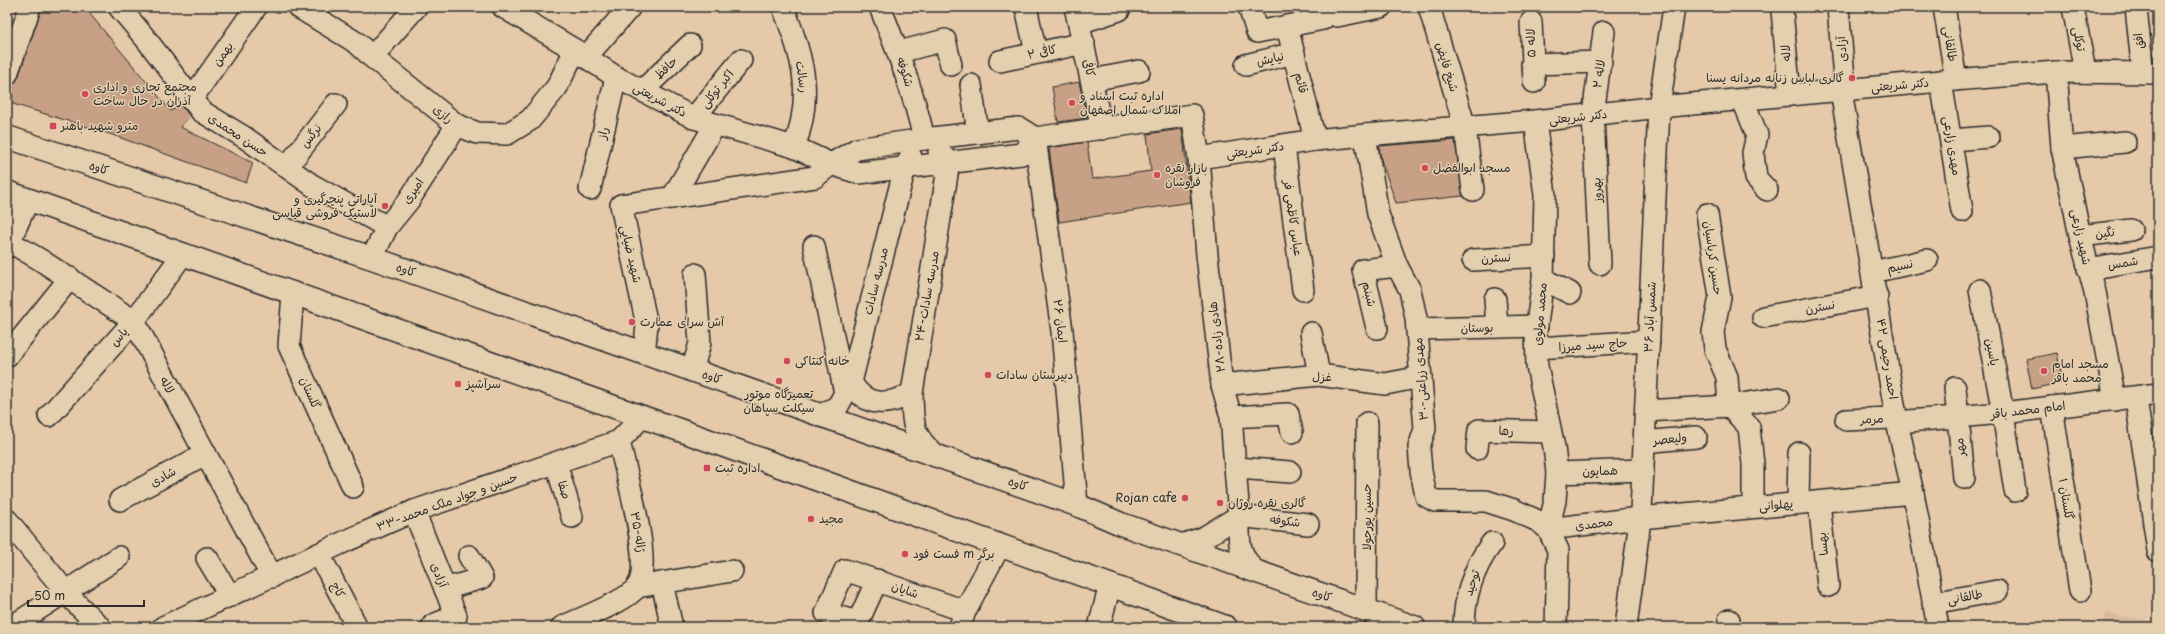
<svg xmlns="http://www.w3.org/2000/svg" width="2165" height="634" font-family="'Playpen Sans','Playpen Sans Arabic',sans-serif">
<rect width="100%" height="100%" fill="#e6c9a8"/>
<filter id="ink" filterUnits="userSpaceOnUse"><feTurbulence type="fractalNoise" baseFrequency=".025" numOctaves="2"/><feDisplacementMap in="SourceGraphic" scale="8" xChannelSelector="R" yChannelSelector="G"/><feConvolveMatrix kernelMatrix="1 2 1 2 8 2 1 2 1" color-interpolation-filters="sRGB"/></filter>
<g filter="url(#ink)">
<polygon fill="#d9ba9c" points="2106,613 2158,623 2158,627 2105,627"/>
<g fill="#c7a085" stroke="#2b2b2b">
<polygon points="42,7 84,7 171,111 180,105 185,110 190,116 180,127 253,163 246,183 107,133 13,104 12,85 18,78"/>
<polygon points="1079,82 1087,118 1058,122 1052,87"/>
<polygon points="1182,129 1191,202 1059,222 1049,148 1087,142 1092,179 1151,171 1147,134"/>
<polygon points="1455,140 1463,196 1396,203 1381,160 1379,146"/>
<polygon points="2057,353 2063,382 2032,389 2026,359"/>
</g>
<g fill="none" stroke-linecap="round" stroke-linejoin="round">
<defs>
<g id="minor">
<polyline points="119,7 146,39 201,111 244,137 312,185 387,227"/>
<polyline points="298,7 357,43 372,57 457,125 477,133 507,134 530,120 557,87 575,50"/>
<polyline points="503,7 575,50 616,77 694,118 794,147 831,164 859,173 1022,154 1035,138"/>
<path d="M783 7C803 57 814 95 794 147"/>
<path d="M880 7C897 50 914 93 924 139"/>
<polyline points="1026,7 1036,53"/>
<polyline points="1075,7 1102,129"/>
<polyline points="1249,7 1257,32 1323,19"/>
<polyline points="1332,7 1337,16 1381,7"/>
<polyline points="1429,7 1465,127 1473,190"/>
<polyline points="1838,7 1845,90"/>
<polyline points="1944,7 1956,80"/>
<polyline points="2073,7 2085,72"/>
<polyline points="2136,8 2143,73"/>
<polyline points="1782,11 1790,95"/>
<polyline points="1531,22 1534,82"/>
<polyline points="1079,23 1119,10"/>
<polyline points="1287,26 1315,140"/>
<polyline points="899,52 945,40 951,65"/>
<polyline points="372,57 416,7"/>
<polyline points="586,57 630,7"/>
<polyline points="1000,61 1084,43"/>
<polyline points="1532,64 1601,62"/>
<polyline points="1246,65 1294,53"/>
<polyline points="2056,72 2062,148 2080,236 2095,292 2115,400"/>
<polyline points="7,74 30,7"/>
<polyline points="1092,80 1139,71"/>
<polyline points="1941,81 1962,211"/>
<polyline points="971,85 978,133"/>
<polyline points="642,91 690,45"/>
<polyline points="1841,91 1897,422 1913,493 1938,627"/>
<polyline points="191,100 256,7"/>
<polyline points="1743,100 1757,135 1753,153 1756,178 1767,190"/>
<polyline points="694,118 741,60"/>
<polyline points="1535,121 1545,195 1543,279 1536,332 1537,366 1554,447 1557,473 1555,501 1548,529 1639,518 1913,493"/>
<polyline points="1365,135 1378,214 1397,266 1410,290 1416,318 1425,429 1419,447 1421,471 1426,496 1435,501 1486,501 1514,510 1540,522 1548,529 1558,550 1556,627"/>
<polyline points="1035,138 1062,331 1077,505"/>
<polyline points="1951,140 1989,137"/>
<polyline points="1284,146 1303,290"/>
<polyline points="2062,148 2125,142"/>
<polyline points="1199,158 1207,255 1222,385 1231,417 1239,516 1308,524"/>
<polyline points="287,167 336,104"/>
<polyline points="590,189 616,77"/>
<polyline points="672,198 715,125"/>
<polyline points="1707,214 1720,297 1713,332 1715,349 1727,377 1729,406 1749,427 1753,464 1753,507"/>
<polyline points="2080,236 2131,230"/>
<polyline points="10,242 39,259 134,321 272,577"/>
<polyline points="814,246 845,393"/>
<polyline points="7,247 28,200"/>
<polyline points="372,258 387,227 409,200 457,125"/>
<polyline points="1473,260 1544,256"/>
<polyline points="1600,264 1593,115 1604,32"/>
<polyline points="2088,269 2158,257"/>
<polyline points="1872,272 1927,260"/>
<polyline points="1543,279 1570,293"/>
<polyline points="1980,290 2003,413 2015,491"/>
<polyline points="293,293 289,346 353,487"/>
<polyline points="1495,299 1497,327"/>
<polyline points="1763,317 1877,296"/>
<polyline points="1377,328 1363,270 1397,266"/>
<polyline points="1417,329 1537,326"/>
<polyline points="1311,333 1319,375"/>
<polyline points="1537,348 1649,341"/>
<polyline points="644,354 647,325 621,205 815,177 831,164 857,149 924,139 1019,128 1035,138 1192,115 1199,158 1315,140 1365,135 1535,121 1659,107 1941,81 2056,72 2158,73"/>
<polyline points="7,356 70,278"/>
<polyline points="692,371 700,343 695,274"/>
<path d="M851 382C865 408 888 406 912 393"/>
<polyline points="1222,385 1319,375 1385,384 1421,377"/>
<polyline points="1955,388 1964,478"/>
<polyline points="2136,398 2158,551"/>
<polyline points="2052,407 2080,591"/>
<polyline points="1646,411 1729,406 1779,398"/>
<polyline points="49,416 134,321 183,254"/>
<polyline points="820,416 838,406 851,382 905,167 911,157"/>
<polyline points="1231,417 1288,414 1292,432"/>
<polyline points="1846,420 1891,418 1897,422 2003,413 2158,394"/>
<polyline points="1644,442 1696,437"/>
<polyline points="1477,449 1479,430 1550,432"/>
<path d="M936 456C911 434 913 425 912 393L949 162 939 152"/>
<polyline points="556,463 572,517"/>
<polyline points="1237,468 1290,472"/>
<polyline points="1557,473 1643,470"/>
<polyline points="120,500 205,454"/>
<polyline points="1819,502 1828,586"/>
<polyline points="1798,503 1799,453"/>
<polyline points="414,511 456,616 433,625"/>
<polyline points="7,520 70,597 100,627"/>
<path d="M1181 545 1203 538 1239 516C1239 540 1237 552 1254 570"/>
<polyline points="319,554 357,627"/>
<polyline points="207,558 230,596"/>
<polyline points="877,580 858,622 826,613 845,570 965,611"/>
<polyline points="662,583 672,627"/>
<polyline points="637,587 732,571"/>
<polyline points="445,589 482,578 469,556"/>
<polyline points="1933,603 1997,591"/>
<polyline points="1366,610 1367,423"/>
<polyline points="1729,620 1729,627"/>
<polyline points="11,627 119,557"/>
<polyline points="163,627 346,541 414,511 619,441 642,417"/>
<path d="M562 627C581 618 626 602 637 587 654 565 625 470 619 441"/>
<polyline points="960,627 965,611 1000,545"/>
<polyline points="1099,627 1110,585"/>
<path d="M1464 627C1464 597 1474 567 1492 543"/>
<polyline points="1626,627 1641,512 1659,107 1674,7"/>
</g>
<g id="major">
<polyline points="7,137 372,258 1077,505 1121,524 1414,627"/>
<polyline points="7,192 702,438 1226,627"/>
</g>
</defs>
<use href="#minor" stroke="#2b2b2b" stroke-width="24"/>
<use href="#major" stroke="#2b2b2b" stroke-width="25"/>
<use href="#minor" stroke="#e4cfae" stroke-width="21"/>
<use href="#major" stroke="#e4cfae" stroke-width="22"/>
</g>
</g>
<g fill="#d1495b" stroke="#e4cfae" stroke-width="1.5">
<circle cx="1852" cy="78" r="4"/>
<circle cx="85" cy="94" r="4"/>
<circle cx="1072" cy="103" r="4"/>
<rect x="49" y="122" width="8" height="8" rx="2"/>
<circle cx="1425" cy="168" r="4"/>
<circle cx="1157" cy="175" r="4"/>
<circle cx="385" cy="206" r="4"/>
<circle cx="632" cy="322" r="4"/>
<circle cx="787" cy="361" r="4"/>
<circle cx="2044" cy="371" r="4"/>
<circle cx="988" cy="375" r="4"/>
<circle cx="779" cy="381" r="4"/>
<circle cx="458" cy="384" r="4"/>
<rect x="703" y="464" width="8" height="8" rx="2"/>
<circle cx="1185" cy="498" r="4"/>
<circle cx="1220" cy="503" r="4"/>
<circle cx="811" cy="519" r="4"/>
<circle cx="905" cy="554" r="4"/>
</g>
<g text-anchor="middle" stroke-width="3" stroke-linejoin="round" paint-order="stroke">
<g font-size="12" fill="#2b2b2b" stroke="#e4cfae">
<text transform="translate(2079 39) rotate(79)" y="4">توکلی</text>
<text transform="translate(2139 41) rotate(-97)" y="4">افق</text>
<text transform="translate(1531 43) rotate(-92)" y="4">لاله ۵</text>
<text transform="translate(1950 44) rotate(81)" y="4">طالقانی</text>
<text transform="translate(1842 49) rotate(-94)" y="4">آزادی</text>
<text transform="translate(1042 52) rotate(-12)" y="4">کافی ۲</text>
<text transform="translate(1786 53) rotate(-95)" y="4">لاله</text>
<text transform="translate(223 54) rotate(-55)" y="4">بهمن</text>
<text transform="translate(1270 59) rotate(-13)" y="4">نیایش</text>
<text transform="translate(1447 67) rotate(73)" y="4">شیخ فایض</text>
<text transform="translate(666 68) rotate(-44)" y="4">حافظ</text>
<text transform="translate(1089 68) rotate(77)" y="4">کافی</text>
<text transform="translate(905 72) rotate(72)" y="4">شکوفه</text>
<text transform="translate(1599 74) rotate(-82)" y="4">لاله ۲</text>
<text transform="translate(802 77) rotate(82)" y="4">رسالت</text>
<text transform="translate(1301 83) rotate(76)" y="4">قائم</text>
<text transform="translate(1900 85) rotate(-5)" y="4">دکتر شریعتی</text>
<text transform="translate(717 89) rotate(-51)" y="4">اکبر توکلی</text>
<text transform="translate(660 100) rotate(28)" y="4">دکتر شریعتی</text>
<text transform="translate(443 114) rotate(39)" y="4">رازی</text>
<text transform="translate(1578 117) rotate(-6)" y="4">دکتر شریعتی</text>
<text transform="translate(603 133) rotate(-77)" y="4">راز</text>
<text transform="translate(238 135) rotate(33)" y="4">حسن محمدی</text>
<text transform="translate(311 136) rotate(-52)" y="4">نرگس</text>
<text transform="translate(1952 146) rotate(81)" y="4">مهدی زارعی</text>
<text transform="translate(1255 150) rotate(-8)" y="4">دکتر شریعتی</text>
<text transform="translate(99 168) rotate(18)" y="4">کاوه</text>
<text transform="translate(1597 190) rotate(-93)" y="4">بهروز</text>
<text transform="translate(413 191) rotate(-56)" y="4">امیری</text>
<text transform="translate(1293 218) rotate(82)" y="4">عباس کاظمی فر</text>
<text transform="translate(2105 233) rotate(-7)" y="4">نگین</text>
<text transform="translate(2081 237) rotate(78)" y="4">شهید زارعی</text>
<text transform="translate(631 254) rotate(77)" y="4">شهید ضیایی</text>
<text transform="translate(1496 258) rotate(-3)" y="4">نسترن</text>
<text transform="translate(1713 258) rotate(82)" y="4">حسین کرباسیان</text>
<text transform="translate(2123 263) rotate(-9)" y="4">شمس</text>
<text transform="translate(1900 266) rotate(-12)" y="4">نسیم</text>
<text transform="translate(406 270) rotate(19)" y="4">کاوه</text>
<text transform="translate(876 281) rotate(-76)" y="4">مدرسه سادات</text>
<text transform="translate(1369 294) rotate(77)" y="4">شبنم</text>
<text transform="translate(927 296) rotate(-80)" y="4">۲۴-مدرسه سادات</text>
<text transform="translate(1820 307) rotate(-10)" y="4">نسترن</text>
<text transform="translate(1540 314) rotate(-85)" y="4">محمد مولوی</text>
<text transform="translate(1650 317) rotate(-87)" y="4">شمس آباد ۳۶</text>
<text transform="translate(1060 321) rotate(83)" y="4">۲۶ ایمان</text>
<text transform="translate(1477 328) rotate(-1)" y="4">بوستان</text>
<text transform="translate(119 337) rotate(-49)" y="4">یاس</text>
<text transform="translate(1217 337) rotate(-97)" y="4">۲۸-هادی زاده</text>
<text transform="translate(1593 345) rotate(-4)" y="4">حاج سید میرزا</text>
<text transform="translate(1992 352) rotate(79)" y="4">یاسین</text>
<text transform="translate(1887 359) rotate(81)" y="4">۴۲ احمد رحیمی</text>
<text transform="translate(712 377) rotate(19)" y="4">کاوه</text>
<text transform="translate(1322 377) rotate(2)" y="4">غزل</text>
<text transform="translate(1421 379) rotate(-94)" y="4">۳۰-مهدی زراعتی</text>
<text transform="translate(167 385) rotate(61)" y="4">لاله</text>
<text transform="translate(310 393) rotate(66)" y="4">گلستان</text>
<text transform="translate(2028 410) rotate(-7)" y="4">امام محمد باقر</text>
<text transform="translate(1872 419) rotate(-2)" y="4">مرمر</text>
<text transform="translate(1506 431) rotate(1)" y="4">رها</text>
<text transform="translate(1670 439) rotate(-6)" y="4">ولیعصر</text>
<text transform="translate(1960 447) rotate(-96)" y="4">مهر</text>
<text transform="translate(1600 471) rotate(-2)" y="4">همایون</text>
<text transform="translate(163 477) rotate(-29)" y="4">شادی</text>
<text transform="translate(1018 484) rotate(19)" y="4">کاوه</text>
<text transform="translate(564 490) rotate(73)" y="4">صفا</text>
<text transform="translate(2066 499) rotate(81)" y="4">گلستان ۱</text>
<text transform="translate(447 502) rotate(-20)" y="4">۳۳-حسین و جواد ملک محمد</text>
<text transform="translate(1776 505) rotate(-5)" y="4">پهلوانی</text>
<text transform="translate(1367 517) rotate(-90)" y="4">حسین پورجولا</text>
<text transform="translate(1285 521) rotate(7)" y="4">شکوفه</text>
<text transform="translate(1594 524) rotate(-7)" y="4">محمدی</text>
<text transform="translate(638 532) rotate(80)" y="4">۳۵-ژاله</text>
<text transform="translate(1823 544) rotate(-96)" y="4">بهسا</text>
<text transform="translate(439 575) rotate(68)" y="4">آزادی</text>
<text transform="translate(1472 583) rotate(-72)" y="4">توحید</text>
<text transform="translate(338 590) rotate(63)" y="4">کاج</text>
<text transform="translate(905 590) rotate(19)" y="4">شایان</text>
<text transform="translate(1322 595) rotate(19)" y="4">کاوه</text>
<text transform="translate(1965 597) rotate(-11)" y="4">طالقانی</text>
</g>
<g font-size="12" fill="#2b2b2b" stroke="#e4cfae" text-anchor="start">
<text x="1844" y="82" text-anchor="end">گالری لباس زنانه مردانه یسنا</text>
<text x="93" y="91">مجتمع تجاری و اداری<tspan x="93" dy="14">آذران در حال ساخت</tspan></text>
<text x="1080" y="100">اداره ثبت اسناد و<tspan x="1080" dy="14">املاک شمال اصفهان</tspan></text>
<text x="61" y="130">مترو شهید باهنر</text>
<text x="1165" y="172">بازار نقره<tspan x="1165" dy="14">فروشان</tspan></text>
<text x="1433" y="172">مسجد ابوالفضل</text>
<text x="377" y="203" text-anchor="end">آپاراتی پنچرگیری و<tspan x="377" dy="14">لاستیک فروشی قیاسی</tspan></text>
<text x="640" y="326">آش سرای عمارت</text>
<text x="795" y="365">خانه کنتاکی</text>
<text x="2052" y="368">مسجد امام<tspan x="2052" dy="14">محمد باقر</tspan></text>
<text x="996" y="379">دبیرستان سادات</text>
<text x="466" y="388">سرآشپز</text>
<text x="779" y="398" text-anchor="middle">تعمیرگاه موتور<tspan x="779" dy="14">سیکلت سپاهان</tspan></text>
<text x="715" y="472">اداره ثبت</text>
<text x="1177" y="502" text-anchor="end">Rojan cafe</text>
<text x="1228" y="507">گالری نقره روژان</text>
<text x="819" y="523">مجید</text>
<text x="913" y="558">فست فود m برگر</text>
</g>
</g>
<rect width="2165" height="634" fill="none" stroke="#e4cfae" stroke-width="24"/>
<rect x="12" y="12" width="2141" height="610" fill="none" stroke="#2b2b2b" stroke-width="1.5" filter="url(#ink)"/>
<path d="M28 600v6h116v-6" fill="none" stroke="#2b2b2b" stroke-width="2"/>
<text x="34" y="600" font-size="12" fill="#2b2b2b" stroke="#e4cfae" stroke-width="3" paint-order="stroke">50 m</text>
</svg>
